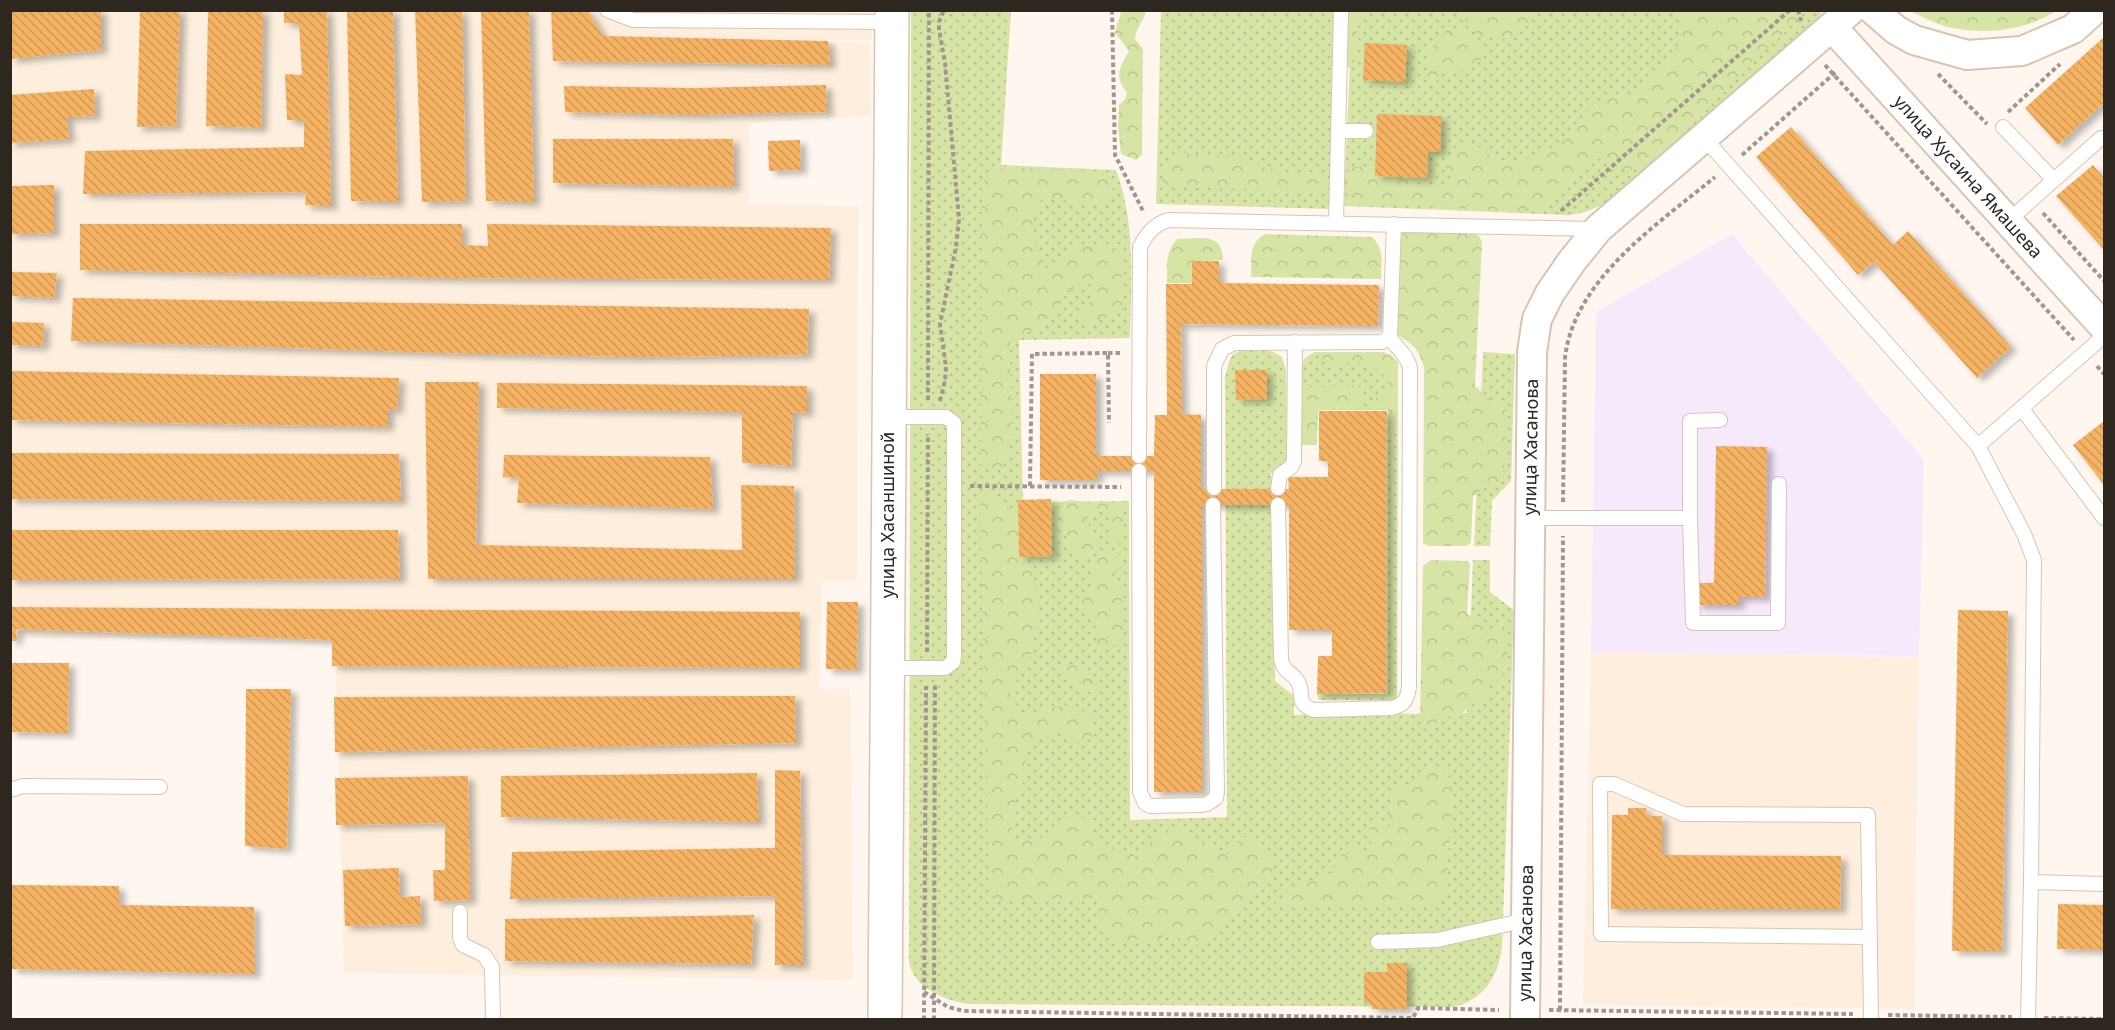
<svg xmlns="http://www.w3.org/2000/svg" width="2115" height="1030" font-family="'Noto Sans',sans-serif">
<defs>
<pattern id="grass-dots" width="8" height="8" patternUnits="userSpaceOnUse" patternTransform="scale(1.5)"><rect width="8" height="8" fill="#d6e4a5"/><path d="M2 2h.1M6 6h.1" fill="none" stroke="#b8c48e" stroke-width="1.8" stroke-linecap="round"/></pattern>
<pattern id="forest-crowns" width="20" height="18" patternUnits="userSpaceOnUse" patternTransform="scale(1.5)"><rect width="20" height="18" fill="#d6e4a5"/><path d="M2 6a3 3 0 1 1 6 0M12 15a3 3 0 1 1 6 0" fill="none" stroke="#b8c48e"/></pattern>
<pattern id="building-back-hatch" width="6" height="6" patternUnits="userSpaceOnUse" patternTransform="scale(1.5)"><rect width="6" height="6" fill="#f5b262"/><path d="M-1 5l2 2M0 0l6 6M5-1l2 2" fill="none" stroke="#d29955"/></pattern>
<filter id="shadow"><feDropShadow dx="6" dy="4" stdDeviation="3" flood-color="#0004"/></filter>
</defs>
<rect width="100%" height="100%" fill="#fff7ef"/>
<g fill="#fdeedd">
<polygon points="10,11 872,11 872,40 702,38 870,43 871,116 749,123 749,204 858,206 857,581 822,581 819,689 850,689 853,980 344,973 335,638 11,638"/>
<polygon points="1591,653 1919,657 1914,1009 1583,1005"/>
</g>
<polygon fill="#f7e9fc" points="1732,234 1924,460 1919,656 1591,653 1596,312"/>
<g fill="url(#grass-dots)">
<path d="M911 11H1011L1001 165 1116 170C1136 222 1131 283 1130 338L1019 340 1023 502 1129 501 1130 820 1227 817 1225 376C1227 371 1228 362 1231 357 1239 346 1272 347 1281 357 1284 360 1285 367 1286 371L1287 460 1271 473 1275 681 1294 696V715L1467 713 1473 560H1490V592L1514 610 1502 947C1498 977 1484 1000 1453 1007L968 1004C947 1001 916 989 910 966 908 957 909 946 909 937Z"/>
<polygon points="1161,11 1334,11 1329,209 1156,204"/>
<path d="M1352 11H1822L1818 19 1627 187C1606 202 1594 213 1567 215L1344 206Z"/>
<polygon points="1314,352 1383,352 1391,355 1398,362 1397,700 1319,700 1317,694 1388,694 1388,410 1318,410 1317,445 1298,445 1299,371 1304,359"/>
<polygon points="1483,352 1515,354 1511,481 1492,501 1490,546 1474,546"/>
</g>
<g fill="url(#forest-crowns)">
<path d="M1121 11H1146C1144 21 1135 29 1135 39L1143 49 1142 155 1136 160 1121 154 1118 126 1119 105 1125 99 1127 93C1114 75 1119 69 1129 51L1115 33C1116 24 1121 16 1121 11Z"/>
<polygon points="1345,11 1366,11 1366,13 1357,22 1357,33 1360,43 1354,51 1355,65 1345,69"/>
<polygon points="1466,11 1537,11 1538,14 1516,37 1499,40 1475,34 1465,24"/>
<path d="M1681 11H1806L1779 38 1756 57 1698 120 1676 133 1658 154 1640 168 1625 170 1611 162 1597 158 1566 187 1540 208 1523 212 1349 202 1344 178 1350 167C1368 166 1366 170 1382 174 1397 178 1412 180 1427 188L1455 181V174L1446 169V159L1459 144 1473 142C1481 148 1492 160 1503 163 1516 166 1560 146 1570 136 1578 127 1583 114 1591 106 1602 96 1617 99 1630 94 1650 88 1675 57 1681 38 1683 30 1681 19 1681 11Z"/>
<path d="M1910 11H2056C2026 30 1989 35 1953 28 1939 26 1923 17 1910 11Z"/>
<path d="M1447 29H1459L1483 48 1481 61C1470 68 1460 78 1447 69L1441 73 1435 84 1426 79 1430 64 1427 57C1432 42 1440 42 1447 29Z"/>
<path d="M1178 150C1198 159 1218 154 1239 158 1249 159 1256 164 1265 168 1273 170 1281 170 1288 172 1301 176 1313 168 1325 177V186L1321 192 1162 186 1163 166Z"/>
<path d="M1007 167 1104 172 1113 185 1112 198 1097 206 1043 197 1032 217 1036 249 1044 269 1064 261 1075 247H1097L1110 243 1120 253 1124 266 1121 278 1124 299 1119 313 1084 325 1077 316 1087 303 1096 299 1091 284 1077 286 1065 296 1038 330 1022 333 1010 341 1012 439 1001 470 981 467 982 184C989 174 996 171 1007 167Z"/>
<path d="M1404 232 1473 233 1479 236 1482 242 1475 386 1485 394 1492 403 1501 401 1505 404 1507 412 1503 480 1498 484H1489L1473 497 1471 542 1469 545 1464 546H1429L1423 543 1424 367C1421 359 1419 351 1412 345 1407 340 1401 339 1397 333L1398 239Z"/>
<path d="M1265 234 1372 237C1385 249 1381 262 1381 279L1251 277C1252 259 1247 245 1265 234Z"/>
<path d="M1177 239C1199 239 1223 231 1223 260L1193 261 1192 283H1167C1167 266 1165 252 1177 239Z"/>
<path d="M1381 353 1390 356 1397 363V430L1392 433 1389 432 1388 409H1375L1374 405 1378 393 1387 389 1389 385C1381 365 1364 362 1345 363L1341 367C1333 367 1325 364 1322 357L1323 354Z"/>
<path d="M1357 386C1366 390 1367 400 1359 407H1316L1317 442 1316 444H1300L1301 390 1304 387Z"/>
<path d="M988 494 1000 497C1007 510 1014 512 1028 514V563L1035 582 1038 614 1031 654 1010 694 1021 712H1035L1065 705 1088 713 1096 729 1091 738 1076 742 1060 731 1038 740 1026 754 1025 778 1015 801 1012 833 1020 842 1039 839 1064 819 1081 817 1096 821 1092 836 1102 845 1138 857C1146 851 1151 838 1159 833 1193 813 1212 877 1242 837H1250L1259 848 1273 856 1272 873 1262 888 1246 900 1203 944C1190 947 1183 944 1176 934H1165L1158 944 1145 943 1136 939C1118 946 1110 939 1097 927L1100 901 1097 898 1021 899 1001 902 994 899 989 893 980 498Z"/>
<path d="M1070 500 1122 506 1124 542 1117 544 1110 539 1112 519 1103 510 1094 508 1086 520 1098 542 1085 562 1073 556 1065 544 1067 534C1061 523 1055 514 1061 502Z"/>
<polygon points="1103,550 1120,555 1120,567 1114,575 1121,586 1123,637 1108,650 1097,644 1095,619 1081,611 1077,601 1094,581 1092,564"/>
<path d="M1431 560 1467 561 1470 564 1467 614C1482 618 1483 625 1487 637L1492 634 1496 625 1503 623C1509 632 1509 672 1500 680 1497 682 1494 682 1491 683L1488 685V696L1483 701 1471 705 1463 713 1440 719 1433 726 1425 729 1422 727 1420 719 1423 566Z"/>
<path d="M1067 663C1086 668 1090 669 1100 687L1095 694 1072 686 1059 672Z"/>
<path d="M1440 767 1448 774 1452 786 1447 886C1443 897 1440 904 1428 907H1269L1286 897 1287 889C1297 884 1324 880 1332 871 1341 861 1338 851 1353 847L1361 854H1368L1372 848 1369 829 1375 820 1383 821 1390 826C1388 800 1388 786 1417 783L1422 774Z"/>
</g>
<g fill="url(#building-back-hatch)" filter="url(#shadow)">
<polygon points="10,10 101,10 101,50 10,59"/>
<polygon points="140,10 180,10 176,126 137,127"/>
<polygon points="208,10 263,10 261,128 206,126"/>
<polygon points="284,10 327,10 331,206 305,205 306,192 83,194 85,151 304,147 304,121 287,120 285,74 302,75 299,23 284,23"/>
<polygon points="347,10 393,10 398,202 351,201"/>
<polygon points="415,10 462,10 466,201 422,202"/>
<polygon points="481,10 529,10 534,202 486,201"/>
<polygon points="551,10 587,10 603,36 828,41 830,65 553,61"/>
<polygon points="2104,37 2104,103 2058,145 2025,108"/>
<polygon points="1365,43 1407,45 1405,82 1363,80"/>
<polygon points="826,85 827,112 695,115 565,112 564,86 694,88"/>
<polygon points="94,89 95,116 67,117 69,139 10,143 10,95"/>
<polygon points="1377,114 1441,116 1440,152 1428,151 1427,178 1375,176"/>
<polygon points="1791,127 1893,245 1908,231 2011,347 1977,378 1874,262 1858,275 1756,157"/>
<polygon points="553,139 733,139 734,187 553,183"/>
<polygon points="800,140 801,170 769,171 768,141"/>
<polygon points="2093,165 2104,178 2104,250 2056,196"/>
<polygon points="54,185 54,233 10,234 10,186"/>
<polygon points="80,224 462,224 462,245 488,246 487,224 831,228 829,280 455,278 80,270"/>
<polygon points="1192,261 1219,261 1219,283 1379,285 1378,326 1181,324 1182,414 1201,415 1201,489 1289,489 1288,477 1328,477 1328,461 1319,461 1319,411 1387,411 1387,693 1317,694 1318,656 1332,656 1332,630 1289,630 1289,505 1202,505 1202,792 1154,792 1154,471 1097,471 1097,480 1040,480 1040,374 1096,374 1096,456 1154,456 1155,415 1167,415 1166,284 1192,284"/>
<polygon points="10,272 57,273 54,298 10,296"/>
<polygon points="73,298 809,309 807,355 633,357 444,353 71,341"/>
<polygon points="10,322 44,323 43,346 10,345"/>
<polygon points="1235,370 1267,370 1267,399 1236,400"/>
<polygon points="10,371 399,378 397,410 388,409 388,427 10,420"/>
<polygon points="425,382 479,382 476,545 742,550 741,485 794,486 795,579 428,579"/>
<polygon points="497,383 807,386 807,413 793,412 791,466 742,463 742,412 497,408"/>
<polygon points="2104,421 2104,485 2073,445"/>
<polygon points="1716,446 1767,447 1765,597 1739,597 1739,605 1696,605 1697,583 1714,583"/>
<polygon points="10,453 399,454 401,501 10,499"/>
<polygon points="504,455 710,457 713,509 517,503 519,478 503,477"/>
<polygon points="1051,499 1052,556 1019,557 1018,500"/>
<polygon points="10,530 398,530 400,579 10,580"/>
<polygon points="827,602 858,602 857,670 826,669"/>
<polygon points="10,607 800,612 800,668 332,666 332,640 16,629 17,641 10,641"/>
<polygon points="1958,610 2008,611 2002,951 1952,951"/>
<polygon points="10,663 69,663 68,733 10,732"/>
<polygon points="246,689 291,689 287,849 245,846"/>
<polygon points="795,696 796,743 335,752 334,697"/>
<polygon points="775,770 800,771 803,965 775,965 775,896 510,899 512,852 775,848"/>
<polygon points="757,773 759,822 501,817 501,776"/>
<polygon points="468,776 470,900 434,901 433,870 445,870 445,823 336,825 335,778"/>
<polygon points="1628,808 1646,808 1646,816 1662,816 1662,855 1841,856 1840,909 1611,909 1612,815 1628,815"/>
<polygon points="399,868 400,897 420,896 421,924 345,926 343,870"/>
<polygon points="11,885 119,886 119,905 254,907 255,974 11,969"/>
<polygon points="2058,904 2104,905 2104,950 2057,949"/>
<polygon points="754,915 751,964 505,961 505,919"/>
<polygon points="1387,963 1407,963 1407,1009 1372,1009 1372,1003 1364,1003 1364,972 1387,972"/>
</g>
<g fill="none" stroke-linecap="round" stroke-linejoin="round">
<defs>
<g id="service">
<polyline points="607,10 633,20 892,22"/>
<polyline points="2003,127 2054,180"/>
<polyline points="1338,131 1366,131"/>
<polyline points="1705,139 1978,446"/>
<polyline points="2008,221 2101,138"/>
<polyline points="1336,223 1341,10"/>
<polyline points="2104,336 1978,446 2024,534 2034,560 2031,882 2104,884"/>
<polyline points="1390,337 1394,224"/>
<polyline points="2022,409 2104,518"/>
<path d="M1139 456 1140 247C1147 233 1154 225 1168 220L1596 229"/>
<polyline points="1139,471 1140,792 1145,803 1150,806 1202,805 1207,804 1216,798 1217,792 1213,505"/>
<path d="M1214 488V366L1222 349 1234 343 1382 342 1390 337C1397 350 1407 354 1410 368L1409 687C1407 700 1404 705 1392 708L1314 710C1310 709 1304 706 1302 701 1300 695 1302 688 1298 682 1292 671 1284 674 1281 659L1278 505"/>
<polyline points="1278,488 1280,475 1291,467 1294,461 1295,342"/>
<polyline points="1530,518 1690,518 1693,623 1778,623 1779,484"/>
<polyline points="1690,518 1690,421 1720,420"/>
<polyline points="887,668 945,668 953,662 954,656 954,423 946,417 890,417"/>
<polyline points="10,790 23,786 160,787"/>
<polyline points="460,912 460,938 463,945 484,955 492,967 493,1020"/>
<polyline points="1870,937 1601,934 1600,784 1614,784 1683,814 1868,815 1871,1020"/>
<polyline points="1378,942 1437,940 1526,920"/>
<polyline points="2028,1020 2031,882"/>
</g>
<g id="minor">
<polyline points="1873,10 1896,30 1914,40 1967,55 2022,51 2073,29 2094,10"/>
<polyline points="1832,27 2104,327"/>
<polyline points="1525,1020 1532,352 1537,319 1550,293 1572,261 1598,229 1851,10"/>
</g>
<polyline id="tertiary" points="885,1020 892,10"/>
</defs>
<use href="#service" stroke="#d8c5b1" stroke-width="16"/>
<use href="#minor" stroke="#d8c5b1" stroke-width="32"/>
<use href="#tertiary" stroke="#d8c5b1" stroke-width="36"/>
<g stroke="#a09890" stroke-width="4" stroke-dasharray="4.5 3" stroke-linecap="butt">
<polyline points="1112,10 1115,155 1144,213"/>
<polyline points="1798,10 1801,21"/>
<polyline points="1825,65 2074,340"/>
<polyline points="1938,74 1987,124"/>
<polyline points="2008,112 2060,64"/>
<polyline points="1742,155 1837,71"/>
<polyline points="1561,211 1790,10"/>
<polyline points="2043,213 2104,281"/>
<polyline points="1108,353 1122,353"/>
<polyline points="2097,366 2104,374"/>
<polyline points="928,400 929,10"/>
<polyline points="940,401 945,381 946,367 940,324 956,247 959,219 945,63 939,29 939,22 944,10"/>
<polyline points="970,486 1121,487"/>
<polyline points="1030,486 1032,354 1108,353 1109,423"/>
<path d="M1563 502 1565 358C1574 279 1658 224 1715 177"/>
<polyline points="927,652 928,434"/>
<polyline points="924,992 948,1007 964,1011 1413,1018 1418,1008 1499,1010"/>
<polyline points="1549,1010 1853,1014"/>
<polyline points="1560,1010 1563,536"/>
<polyline points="1888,1015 2012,1017"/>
<polyline points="2044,1018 2104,1019"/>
<polyline points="924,1020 926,686"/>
<polyline points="934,1020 935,684"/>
</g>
<use href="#service" stroke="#fff" stroke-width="14"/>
<use href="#minor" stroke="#fff" stroke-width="28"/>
<use href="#tertiary" stroke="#fff" stroke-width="33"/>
</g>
<g text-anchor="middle" stroke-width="4.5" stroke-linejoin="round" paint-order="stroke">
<g font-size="18" fill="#2e271f" stroke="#fff">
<text transform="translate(1968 177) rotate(48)" y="6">улица Хусаина Ямашева</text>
<text transform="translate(1531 447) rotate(-89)" y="6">улица Хасанова</text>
<text transform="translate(888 515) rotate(-90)" y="6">улица Хасаншиной</text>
<text transform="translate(1526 933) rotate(-89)" y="6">улица Хасанова</text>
</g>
</g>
<rect width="2115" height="1030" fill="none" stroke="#2e271f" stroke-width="24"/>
</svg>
